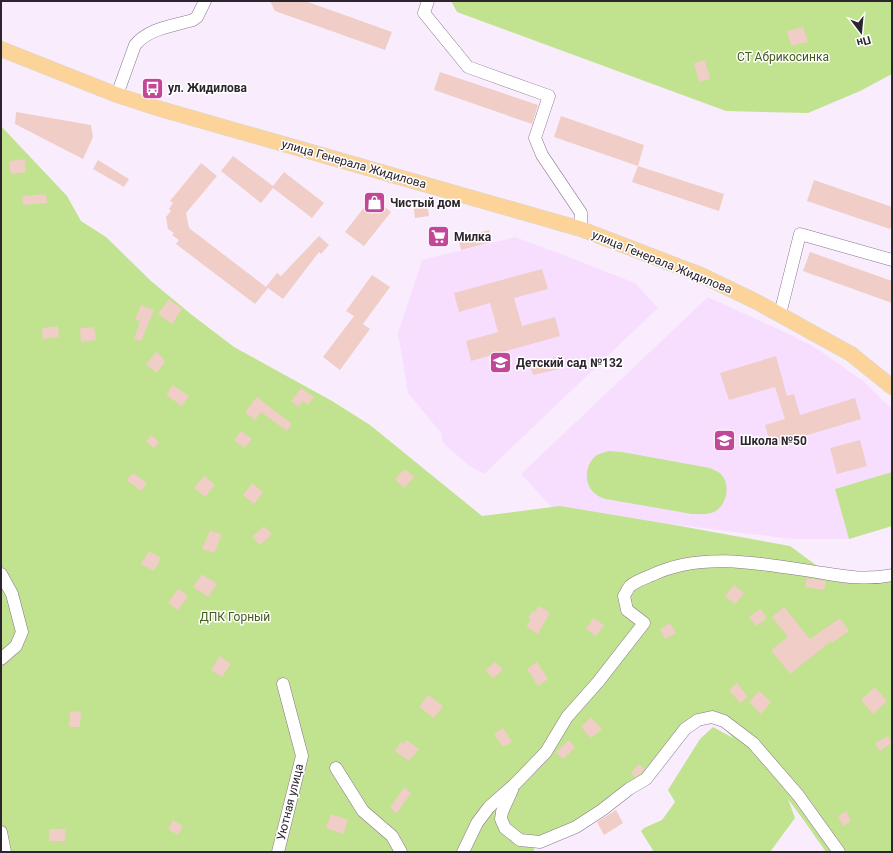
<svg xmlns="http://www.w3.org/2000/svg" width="893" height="853" font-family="Roboto,sans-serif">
<rect width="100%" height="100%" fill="#f9edfd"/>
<g fill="#f7deff">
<polygon points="515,237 574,259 635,283 658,308 484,474 469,466 442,442 442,434 408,393 398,333 422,260"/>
<polygon points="708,297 791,335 816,348 863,381 892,409 892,526 849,539 792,539 554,510 521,474"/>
</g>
<g fill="#c1e28f">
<polygon points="451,1 892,1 892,74 860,91 808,113 726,111 457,12"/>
<polygon points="1,126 67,196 81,221 106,237 151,281 192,315 234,347 332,401 370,425 482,516 560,506 680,526 790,546 835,579 892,579 892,852 826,852 805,822 788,799 795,818 770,852 654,852 641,831 644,828 662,820 675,802 668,790 700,739 713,727 733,738 722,726 712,720 686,730 647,782 535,847 533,852 1,852"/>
<path d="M609 451 622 452 710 468C713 470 718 471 721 474 731 485 727 505 714 512 707 515 699 514 692 514L606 499C603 498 599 497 597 495 583 486 584 464 597 455 601 453 605 452 609 451Z"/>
<polygon points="892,472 892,526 849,539 835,489"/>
</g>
<g fill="#f0cdc6">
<polygon points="270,1 305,1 392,32 385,50 275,11"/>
<polygon points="803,27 808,42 791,46 787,31"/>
<polygon points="705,60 710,79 699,82 694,63"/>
<polygon points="440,72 538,105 532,124 434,90"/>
<polygon points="147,81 162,86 159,95 144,90"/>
<polygon points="16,112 91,125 93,137 83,159 15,124"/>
<polygon points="561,116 644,145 638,166 554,137"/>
<polygon points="233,156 273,186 284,172 324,203 312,218 273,188 261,203 221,171"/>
<polygon points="25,159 26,172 11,174 9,161"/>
<polygon points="98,160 129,179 124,187 93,169"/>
<polygon points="201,163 217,176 186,213 189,228 266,287 277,273 281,276 319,236 329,245 321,254 319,252 283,299 268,288 255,304 176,244 179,240 172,235 174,233 168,229 166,217 171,211 169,209 173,203 170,201"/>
<polygon points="638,166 724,194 719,211 632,182"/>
<polygon points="814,180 892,207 892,224 890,229 807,201"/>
<polygon points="46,194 47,203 23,205 22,196"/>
<polygon points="372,197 391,212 364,246 345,232"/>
<polygon points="427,202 429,216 415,218 413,203"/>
<polygon points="489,230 492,242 461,250 458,238"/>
<polygon points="810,252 892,281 892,303 803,271"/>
<polygon points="542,269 548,289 514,298 522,326 555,317 560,336 471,361 466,341 498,332 490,303 459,312 454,293"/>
<polygon points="372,275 390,287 363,324 370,329 340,370 323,357 354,316 346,311"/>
<polygon points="169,299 182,309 172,324 158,314"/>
<polygon points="141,305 154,310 141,341 134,339 140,321 135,320"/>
<polygon points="58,326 59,337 43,339 42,328"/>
<polygon points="94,327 96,340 81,342 80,328"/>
<polygon points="156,352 164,359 163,360 165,362 156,373 146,364"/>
<polygon points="776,356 787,396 794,394 800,415 855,398 861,419 771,446 765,425 785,419 775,387 729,400 720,373"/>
<polygon points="556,357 559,369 533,375 530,364"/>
<polygon points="173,385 189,396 182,406 166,395"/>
<polygon points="301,388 314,397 308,405 303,401 299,407 291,401"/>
<polygon points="257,397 292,424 287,431 261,412 255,420 245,412"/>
<polygon points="241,431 252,439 245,448 234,440"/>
<polygon points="151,435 159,442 154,448 146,442"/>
<polygon points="860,440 867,466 837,474 830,448"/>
<polygon points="405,469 414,477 404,488 395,479"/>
<polygon points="133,473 147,483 141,491 127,480"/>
<polygon points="204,476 215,485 205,497 194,488"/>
<polygon points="252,483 263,492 254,504 243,495"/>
<polygon points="264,526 272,534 260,545 252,537"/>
<polygon points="210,530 222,535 214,553 202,549"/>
<polygon points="149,551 161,558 154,571 141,564"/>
<polygon points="202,574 217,584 208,597 193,587"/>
<polygon points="807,578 826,581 824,590 805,587"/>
<polygon points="734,585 744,593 735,604 725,596"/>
<polygon points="178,589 188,596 178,610 168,603"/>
<polygon points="538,606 550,612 538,634 526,627 531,620 528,618 533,611 535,612"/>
<polygon points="784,607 810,639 840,618 849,631 832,643 831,641 790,674 771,650 788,637 772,617"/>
<polygon points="761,609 767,618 756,626 749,617"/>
<polygon points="593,618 604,625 596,636 586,629"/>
<polygon points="670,623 676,633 665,639 660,629"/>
<polygon points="220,656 231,664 222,677 211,670"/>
<polygon points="495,662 503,670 493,678 485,670"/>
<polygon points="537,662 548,679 538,686 527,669"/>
<polygon points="737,683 748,697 740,703 729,690"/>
<polygon points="875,687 887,701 873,714 861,700"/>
<polygon points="759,691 771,702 761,714 749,702"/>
<polygon points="428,695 443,706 434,718 419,707"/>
<polygon points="70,711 81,712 80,727 69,727"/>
<polygon points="591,717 602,729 591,738 581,727"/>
<polygon points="503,728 512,742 503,747 494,734"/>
<polygon points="888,736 892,743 880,751 875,743"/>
<polygon points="407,740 419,749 409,761 395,751 401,742 404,744"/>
<polygon points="569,740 575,748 563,759 556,752"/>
<polygon points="639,764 644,769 641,773 635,777 631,773"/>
<polygon points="404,787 411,793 397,813 390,808"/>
<polygon points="616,810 623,823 604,835 597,822"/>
<polygon points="846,811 851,821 843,826 838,816"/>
<polygon points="331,814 348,820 343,834 326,828"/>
<polygon points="173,820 183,826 178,835 168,829"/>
<polygon points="49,829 66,829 65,841 49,841"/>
</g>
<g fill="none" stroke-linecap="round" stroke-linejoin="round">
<defs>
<g id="minor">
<polyline points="428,1 424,13 468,67 549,96 535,138 542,155 581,213 581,229"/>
<path d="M117 95 135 45C149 28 173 26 193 20L197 17 205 1"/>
<polyline points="780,314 800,234 892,260"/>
<polyline points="1,574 12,594 22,632 16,646 1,659"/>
<polyline points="336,768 363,811 392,836 401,852"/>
<polyline points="512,790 502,812 501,819 505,828 520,840 540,842 576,827 602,810 629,789 646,779 685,729 698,720 712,717 724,721 753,743 798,795 839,852"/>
<polyline points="1,832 5,852"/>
<polyline points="278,852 302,756 283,684"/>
<path d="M463 852 477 823 489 807 515 784 546 752 567 717 598 682 644 623 627 610 624 596C626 593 628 588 630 586 636 581 645 578 652 575 704 550 768 565 823 573 846 577 869 580 892 575"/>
</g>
<polyline id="major" points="1,49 117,95 157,108 581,229 701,275 757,302 851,354 892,387"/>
</defs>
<use href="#minor" stroke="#88768d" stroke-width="13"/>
<use href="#major" stroke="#d9d8d9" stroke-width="16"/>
<use href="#minor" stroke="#fff" stroke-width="12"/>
<use href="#major" stroke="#fcd399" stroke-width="15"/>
</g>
<defs>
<symbol id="bus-square" viewBox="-11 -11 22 22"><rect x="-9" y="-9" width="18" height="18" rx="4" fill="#c34798" stroke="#fff"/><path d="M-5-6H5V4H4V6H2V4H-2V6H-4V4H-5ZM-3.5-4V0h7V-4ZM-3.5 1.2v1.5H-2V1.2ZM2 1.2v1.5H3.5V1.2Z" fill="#fff"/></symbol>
<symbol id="shop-square" viewBox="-11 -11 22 22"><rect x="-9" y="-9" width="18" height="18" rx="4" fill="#c34798" stroke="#fff"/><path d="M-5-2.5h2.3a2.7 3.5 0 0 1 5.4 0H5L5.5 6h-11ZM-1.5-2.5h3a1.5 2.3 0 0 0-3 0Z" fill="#fff"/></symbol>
<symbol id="supermarket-square" viewBox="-11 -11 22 22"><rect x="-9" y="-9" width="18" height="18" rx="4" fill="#c34798" stroke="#fff"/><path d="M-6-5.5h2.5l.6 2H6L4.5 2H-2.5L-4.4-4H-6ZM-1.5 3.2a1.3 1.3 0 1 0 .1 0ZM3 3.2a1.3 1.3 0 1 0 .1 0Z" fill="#fff"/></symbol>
<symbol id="school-square" viewBox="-11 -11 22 22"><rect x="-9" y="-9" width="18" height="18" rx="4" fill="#c34798" stroke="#fff"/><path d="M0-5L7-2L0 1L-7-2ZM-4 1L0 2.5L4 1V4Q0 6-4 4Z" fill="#fff"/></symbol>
</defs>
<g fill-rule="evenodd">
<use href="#bus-square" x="140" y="76" width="25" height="25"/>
<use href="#shop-square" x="362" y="190" width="25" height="25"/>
<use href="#supermarket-square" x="426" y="224" width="25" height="25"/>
<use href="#school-square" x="488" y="350" width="25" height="25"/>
<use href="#school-square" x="712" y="428" width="25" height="25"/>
</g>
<g text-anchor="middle" stroke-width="3" stroke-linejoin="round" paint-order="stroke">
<g font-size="12" fill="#455b1b" stroke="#fff">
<text x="783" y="61">СТ Абрикосинка</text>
<text x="235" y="621">ДПК Горный</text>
</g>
<g font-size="12" font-weight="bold" fill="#2c252e" stroke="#fff" text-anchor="start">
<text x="168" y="92">ул. Жидилова</text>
<text x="390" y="207">Чистый дом</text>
<text x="454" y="241">Милка</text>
<text x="516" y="367">Детский сад №132</text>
<text x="740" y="445">Школа №50</text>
</g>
<g font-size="12" fill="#2c252e" stroke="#fff">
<text transform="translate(354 164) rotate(16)" y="4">улица Генерала Жидилова</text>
<text transform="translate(662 262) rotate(22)" y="4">улица Генерала Жидилова</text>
<text transform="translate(290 802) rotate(-76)" y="4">Уютная улица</text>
</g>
</g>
<rect width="893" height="853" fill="none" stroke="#2c252e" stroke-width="4"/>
<g transform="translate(861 32) rotate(164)" stroke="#ffffff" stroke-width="3" paint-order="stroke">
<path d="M0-3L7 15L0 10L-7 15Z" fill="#2c252e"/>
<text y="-6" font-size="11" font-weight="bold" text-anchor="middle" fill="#2c252e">Пн</text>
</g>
</svg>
